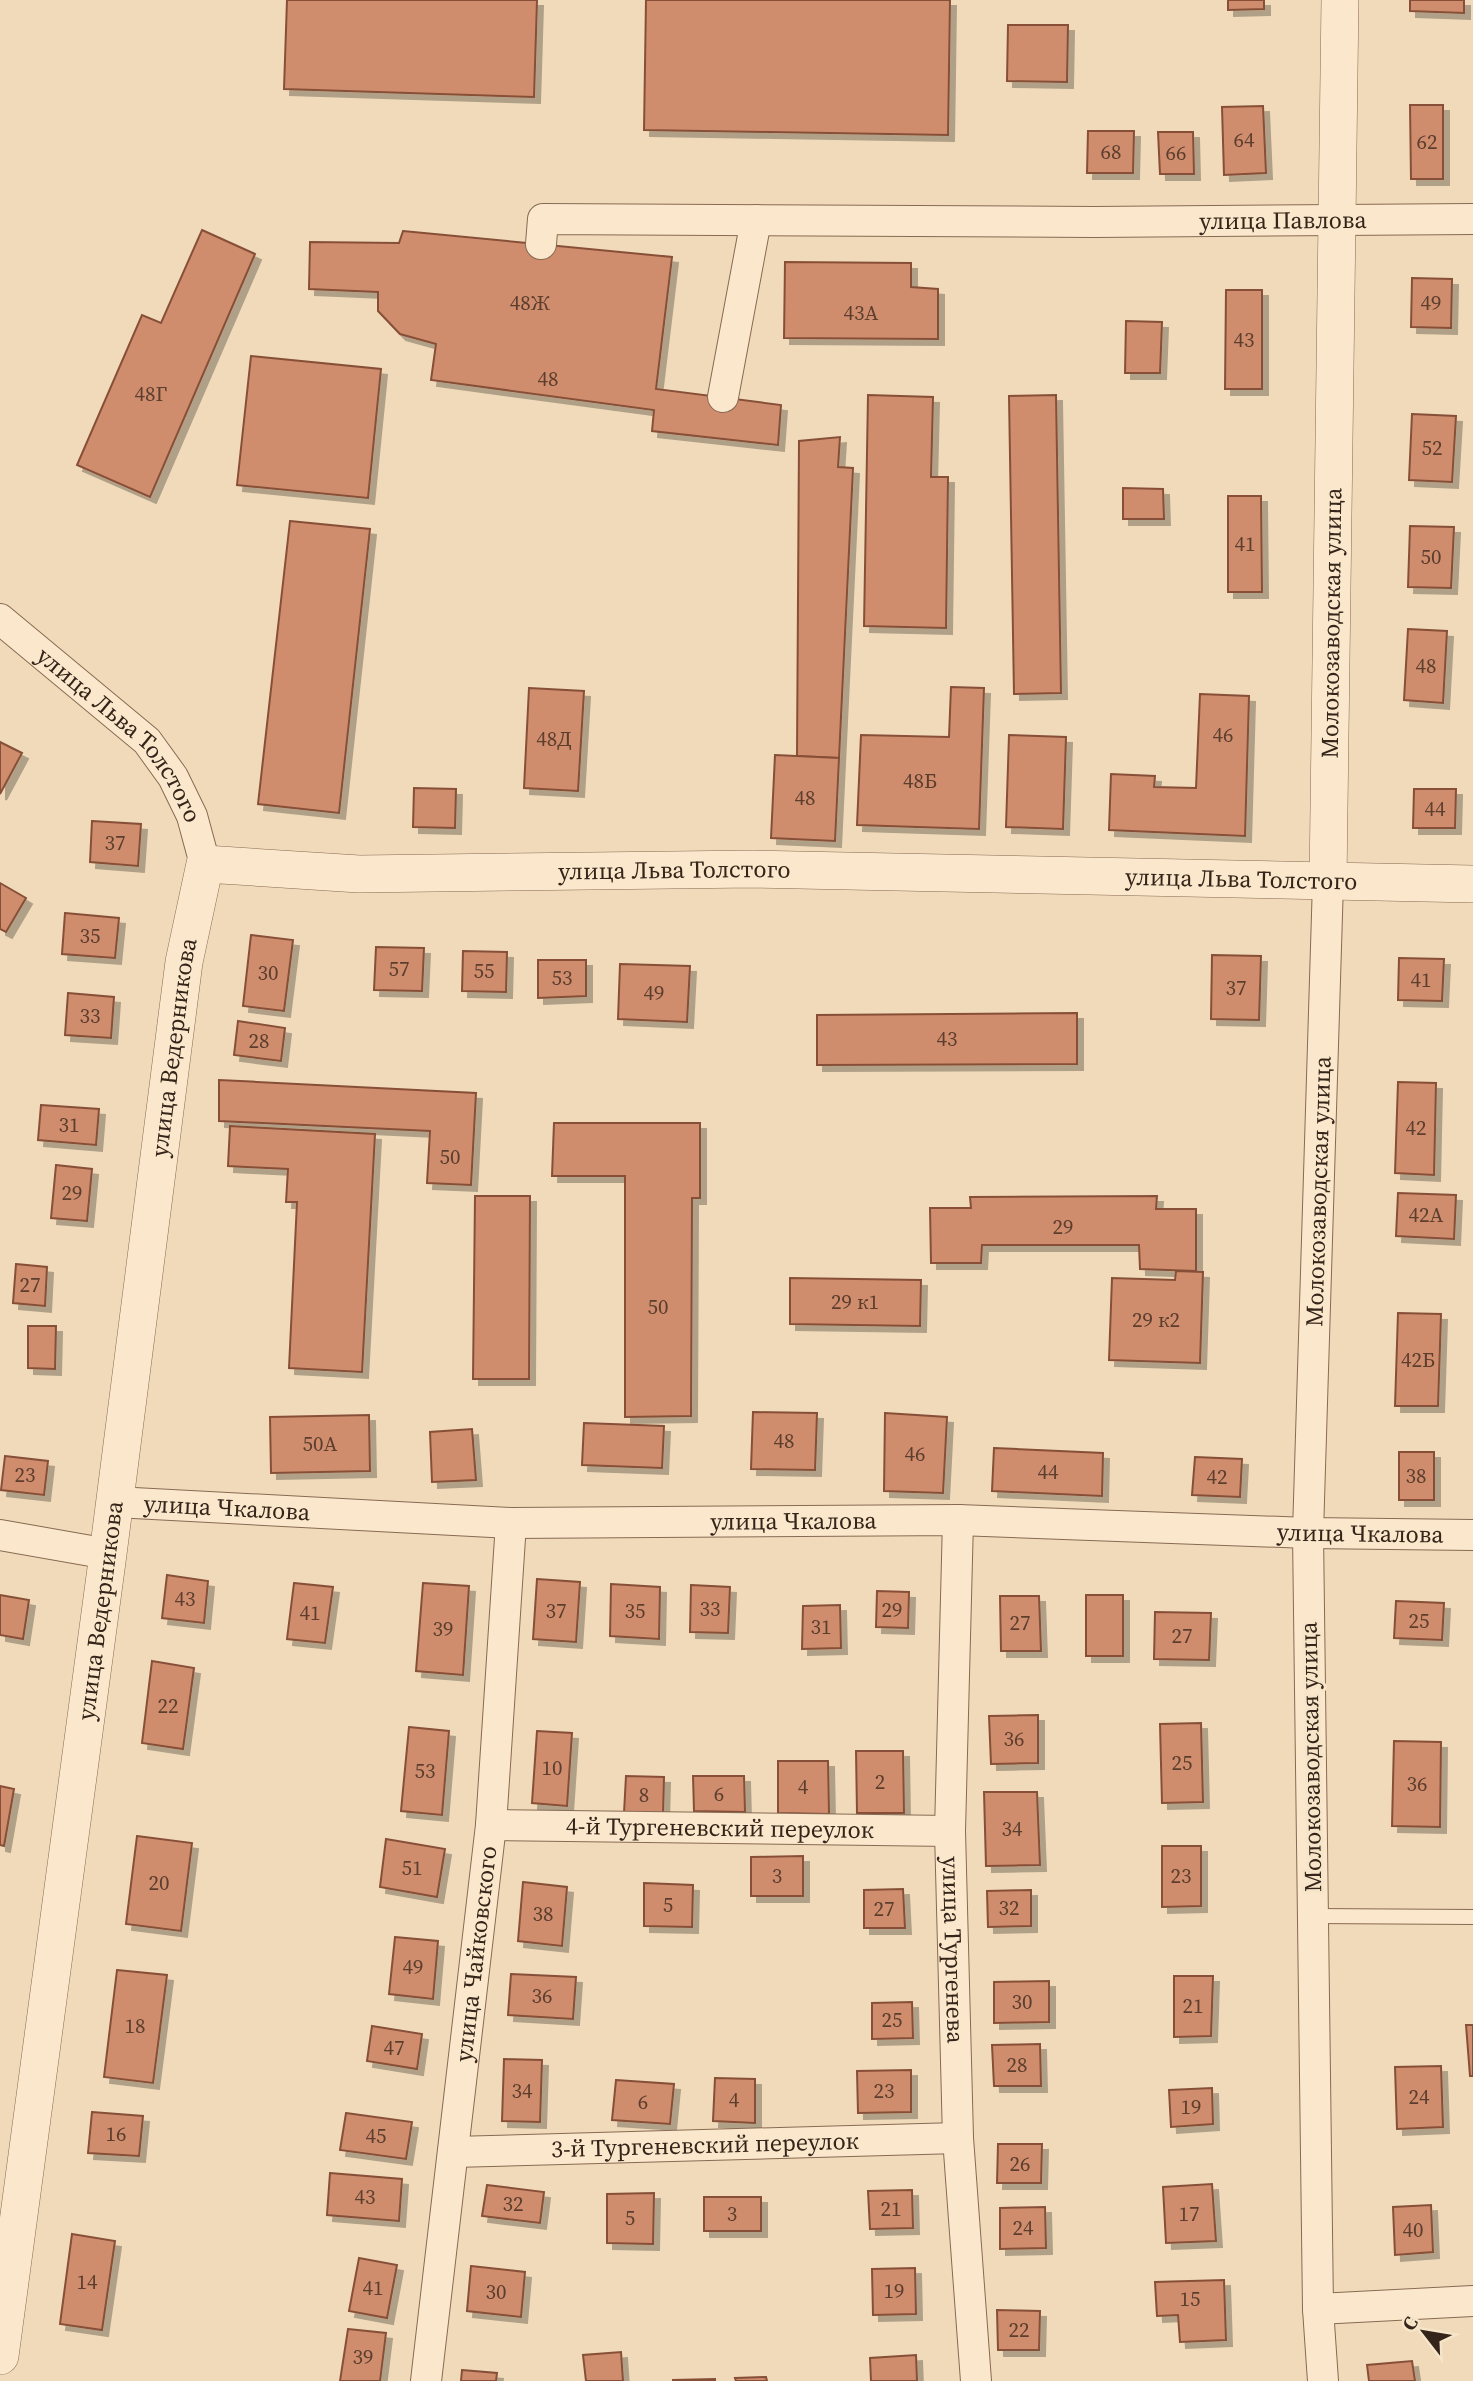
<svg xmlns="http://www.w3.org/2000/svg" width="1473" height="2381" font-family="'Source Serif 4',serif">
<defs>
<filter id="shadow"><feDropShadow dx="6" dy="6" stdDeviation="0" flood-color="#0004"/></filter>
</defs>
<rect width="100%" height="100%" fill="#f0dab9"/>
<g fill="#d08d6d" stroke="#875038" stroke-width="2" filter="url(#shadow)">
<polygon points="287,0 537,0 534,97 284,89"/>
<polygon points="646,0 950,0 948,135 644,130"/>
<polygon points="1228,0 1264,0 1264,9 1228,10"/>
<polygon points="1410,0 1464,0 1464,13 1410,11"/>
<polygon points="1008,25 1068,25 1067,82 1007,81"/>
<polygon points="1410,105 1443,105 1443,179 1411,179"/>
<polygon points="1263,106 1266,173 1224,175 1222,107"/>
<polygon points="1088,131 1134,131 1133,173 1087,173"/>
<polygon points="1158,132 1193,132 1194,174 1160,174"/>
<polygon points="202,230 255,254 150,497 77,465 142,315 161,323"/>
<polygon points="403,231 672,257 656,389 781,405 778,445 652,431 654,410 431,380 436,344 400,334 378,311 378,292 309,289 310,242 399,243"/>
<polygon points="785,262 911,263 911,287 938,289 938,339 784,338"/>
<polygon points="1412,278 1452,279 1451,328 1411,327"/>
<polygon points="1226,290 1262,290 1262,389 1225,389"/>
<polygon points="1126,321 1162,322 1160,373 1125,373"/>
<polygon points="251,356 381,369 368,498 237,485"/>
<polygon points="868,395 933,397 931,477 948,477 946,628 864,626"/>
<polygon points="1056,395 1061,693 1014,694 1009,396"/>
<polygon points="1412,414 1456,416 1452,482 1409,480"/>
<polygon points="840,437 838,467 853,468 839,758 797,756 799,441"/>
<polygon points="1123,488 1163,489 1164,519 1123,519"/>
<polygon points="1228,496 1261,496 1262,592 1228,592"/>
<polygon points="290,521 370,529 339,813 258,804"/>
<polygon points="1410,526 1454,527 1451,588 1408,587"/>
<polygon points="1408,629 1447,631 1443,703 1404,700"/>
<polygon points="951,687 984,688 979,829 857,825 861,735 949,737"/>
<polygon points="529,688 584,691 578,791 524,788"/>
<polygon points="1200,694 1249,696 1245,836 1109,830 1111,774 1155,776 1154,787 1196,788"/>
<polygon points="1009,735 1066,737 1063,829 1006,827"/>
<polygon points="0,742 22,753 0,794"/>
<polygon points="775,755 839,758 835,841 771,838"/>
<polygon points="414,788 456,789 455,828 413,827"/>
<polygon points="1414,789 1456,789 1455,828 1413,828"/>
<polygon points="92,821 141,824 138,866 90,862"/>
<polygon points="0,883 26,898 6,932 0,929"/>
<polygon points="65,913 119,918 115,958 62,954"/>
<polygon points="251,935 293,940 284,1011 243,1006"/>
<polygon points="376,947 424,948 422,991 374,990"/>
<polygon points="463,951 507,952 506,992 462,991"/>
<polygon points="1212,955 1261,956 1259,1020 1211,1019"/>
<polygon points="1399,958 1444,959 1442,1001 1398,1000"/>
<polygon points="538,960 586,960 586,996 538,998"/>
<polygon points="620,964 690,966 687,1022 618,1019"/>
<polygon points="68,993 114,997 111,1038 65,1035"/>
<polygon points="1077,1013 1077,1064 817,1065 817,1015"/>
<polygon points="238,1021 285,1028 281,1061 234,1055"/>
<polygon points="219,1080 476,1093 471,1185 427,1183 430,1131 219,1121"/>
<polygon points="1398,1082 1436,1083 1434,1175 1395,1173"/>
<polygon points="41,1105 99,1109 96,1145 38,1140"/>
<polygon points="554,1123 700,1123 700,1198 692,1198 691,1416 625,1417 625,1176 552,1176"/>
<polygon points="230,1126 375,1134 362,1372 289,1368 297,1202 286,1202 288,1169 228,1166"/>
<polygon points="56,1165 92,1169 87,1221 51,1218"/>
<polygon points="1398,1193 1456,1195 1454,1239 1396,1236"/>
<polygon points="475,1196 530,1196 529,1379 473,1379"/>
<polygon points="1157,1196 1156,1209 1196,1209 1196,1271 1140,1269 1139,1245 982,1245 981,1263 931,1263 930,1208 971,1208 970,1197"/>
<polygon points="16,1264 47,1267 45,1306 13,1303"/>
<polygon points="1176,1271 1203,1272 1200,1363 1109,1360 1112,1278 1175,1280"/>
<polygon points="790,1278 921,1280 920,1326 790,1324"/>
<polygon points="1398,1313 1441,1314 1438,1406 1395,1406"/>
<polygon points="28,1326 56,1326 55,1369 28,1368"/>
<polygon points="753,1412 817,1413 815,1470 751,1469"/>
<polygon points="885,1413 947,1417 943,1493 884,1491"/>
<polygon points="369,1415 370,1471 271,1473 270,1417"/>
<polygon points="584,1423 664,1426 662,1468 582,1465"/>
<polygon points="472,1429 476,1480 432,1482 430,1432"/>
<polygon points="994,1448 1103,1453 1102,1496 992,1491"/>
<rect x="1399" y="1452" width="35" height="48"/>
<polygon points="5,1456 48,1461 44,1495 1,1490"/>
<polygon points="1195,1457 1242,1459 1240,1497 1192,1495"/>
<polygon points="167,1575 208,1581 204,1623 162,1618"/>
<polygon points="537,1579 580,1582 576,1642 533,1639"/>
<polygon points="294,1583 333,1587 325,1643 287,1639"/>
<polygon points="423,1583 469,1586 463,1675 416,1671"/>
<polygon points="611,1584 660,1587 659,1639 610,1636"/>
<polygon points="691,1585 730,1587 728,1633 690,1632"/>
<polygon points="877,1591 909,1592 908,1628 876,1627"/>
<polygon points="0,1595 29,1600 23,1639 0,1635"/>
<rect x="1086" y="1595" width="37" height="61"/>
<polygon points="1000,1596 1039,1596 1041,1651 1001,1651"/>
<polygon points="1396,1601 1444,1603 1442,1640 1394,1638"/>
<polygon points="840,1605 841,1648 802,1649 803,1606"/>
<polygon points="1155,1612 1211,1613 1209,1660 1154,1659"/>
<polygon points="152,1661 194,1668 183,1749 142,1743"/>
<polygon points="1038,1715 1038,1763 991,1764 989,1716"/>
<polygon points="1201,1723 1203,1802 1162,1803 1160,1724"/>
<polygon points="409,1727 449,1731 442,1815 401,1811"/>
<polygon points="537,1731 572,1733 567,1806 532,1803"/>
<polygon points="1394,1741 1441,1742 1440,1827 1392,1826"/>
<polygon points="856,1751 903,1751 904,1813 857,1813"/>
<polygon points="778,1761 828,1761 829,1814 778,1813"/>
<polygon points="626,1776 664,1777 663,1815 624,1813"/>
<polygon points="693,1776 744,1776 745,1812 694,1811"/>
<polygon points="0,1786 14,1789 4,1846 0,1845"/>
<polygon points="984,1792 1037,1792 1040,1865 986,1866"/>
<polygon points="137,1836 192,1843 181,1931 126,1924"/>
<polygon points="386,1839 445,1849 437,1897 380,1887"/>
<polygon points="1162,1846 1201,1846 1201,1906 1162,1907"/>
<polygon points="803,1856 803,1896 751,1896 751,1857"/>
<polygon points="523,1882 567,1887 562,1946 518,1941"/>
<polygon points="644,1883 693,1885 692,1927 644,1926"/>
<polygon points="903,1889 905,1928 864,1928 864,1890"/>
<polygon points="1031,1890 1031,1926 988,1927 987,1891"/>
<polygon points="395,1937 438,1941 433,1999 389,1994"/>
<polygon points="117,1970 167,1975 153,2083 104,2077"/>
<polygon points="511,1974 576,1977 573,2019 508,2015"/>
<polygon points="1174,1976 1213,1976 1211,2036 1174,2037"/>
<polygon points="1049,1981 1049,2022 994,2023 994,1982"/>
<polygon points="912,2002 913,2038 872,2039 872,2003"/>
<polygon points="1466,2025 1473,2025 1473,2076 1470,2076"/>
<polygon points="372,2026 422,2034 417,2069 367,2061"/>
<polygon points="1040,2044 1041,2086 994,2086 992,2045"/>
<polygon points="504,2059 542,2060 540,2122 502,2121"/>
<polygon points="1441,2066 1443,2127 1397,2129 1395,2067"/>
<polygon points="911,2070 911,2112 858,2113 857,2071"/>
<polygon points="715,2078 755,2079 755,2123 713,2121"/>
<polygon points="616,2080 674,2084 670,2124 612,2120"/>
<polygon points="1212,2088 1213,2124 1171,2127 1169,2090"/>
<polygon points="92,2112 143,2116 139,2156 88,2153"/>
<polygon points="346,2113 412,2122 406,2159 340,2150"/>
<polygon points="998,2144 1042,2144 1041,2183 997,2183"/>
<polygon points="330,2173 402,2179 399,2221 327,2215"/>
<polygon points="1212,2184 1216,2241 1166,2243 1163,2187"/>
<polygon points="487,2185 544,2192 540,2223 482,2216"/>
<polygon points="912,2190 913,2228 870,2229 868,2191"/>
<polygon points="654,2193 653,2244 607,2243 607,2194"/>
<rect x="704" y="2197" width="57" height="34"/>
<polygon points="1431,2205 1433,2252 1395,2255 1393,2207"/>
<polygon points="1045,2207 1046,2248 1000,2249 1000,2208"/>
<polygon points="72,2234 115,2241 102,2330 60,2324"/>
<polygon points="359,2258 397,2265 387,2318 349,2311"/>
<polygon points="471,2266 525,2272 521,2317 467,2311"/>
<polygon points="915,2268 916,2314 873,2315 872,2269"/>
<polygon points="1224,2280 1226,2340 1180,2342 1178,2315 1157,2316 1155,2282"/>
<polygon points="997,2310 1040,2311 1039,2350 998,2350"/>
<polygon points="348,2329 386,2333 380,2381 340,2381"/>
<polygon points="621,2352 623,2381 586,2381 583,2355"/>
<polygon points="916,2355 917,2381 871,2381 870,2358"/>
<polygon points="1412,2361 1415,2381 1369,2381 1367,2365"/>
<polygon points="462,2370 497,2373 496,2381 461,2381"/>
<polygon points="766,2377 767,2381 736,2381 735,2378"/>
<polygon points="715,2379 715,2381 673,2381 673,2380"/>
</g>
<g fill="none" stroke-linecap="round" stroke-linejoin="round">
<defs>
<polyline id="service" points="1313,1916 1473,1917"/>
<g id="minor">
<path id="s1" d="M541 244 543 219 1094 222 1473 219"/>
<polyline points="723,397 756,220"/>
<path id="s2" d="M0 619 147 741 173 777 192 816 205 864"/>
<path id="s3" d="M115 1502 511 1523 958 1520 1308 1533 1473 1535"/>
<path id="s4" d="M958 1520 950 1831 958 2138 976 2381"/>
<polyline points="0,1535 108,1554"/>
<path id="s5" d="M491 1825 950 1831"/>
<path id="s6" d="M453 2152 958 2138"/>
<polyline points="1318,2309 1473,2301"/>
<path id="s7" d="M426 2381 491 1825 511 1523"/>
<path id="s8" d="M1323 2381 1318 2309 1308 1533 1328 882"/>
</g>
<g id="tertiary">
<path id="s9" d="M1328 882 1340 0"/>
<path id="s10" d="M0 2356 108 1554 184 962 205 864 359 874 753 869 1473 884"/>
</g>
</defs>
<use href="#service" stroke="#876a53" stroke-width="16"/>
<use href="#minor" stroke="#876a53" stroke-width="32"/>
<use href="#tertiary" stroke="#876a53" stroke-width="38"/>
<use href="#service" stroke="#fbe8cc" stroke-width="14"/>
<use href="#minor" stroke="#fbe8cc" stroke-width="30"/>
<use href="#tertiary" stroke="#fbe8cc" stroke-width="37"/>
</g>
<g text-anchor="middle" stroke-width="6" stroke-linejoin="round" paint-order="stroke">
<g font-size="21" fill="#5c3e2e">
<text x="1244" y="147">64</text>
<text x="1427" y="149">62</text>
<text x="1111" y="159">68</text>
<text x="1176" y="160">66</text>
<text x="530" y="310">48Ж</text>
<text x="1431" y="310">49</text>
<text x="861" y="320">43А</text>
<text x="1244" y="347">43</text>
<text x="548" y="386">48</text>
<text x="151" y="401">48Г</text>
<text x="1432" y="455">52</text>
<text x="1245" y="551">41</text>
<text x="1431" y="564">50</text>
<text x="1426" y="673">48</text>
<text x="1223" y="742">46</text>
<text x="554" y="746">48Д</text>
<text x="920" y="788">48Б</text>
<text x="805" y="805">48</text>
<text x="1435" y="816">44</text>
<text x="115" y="850">37</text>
<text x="90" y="943">35</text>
<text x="399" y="976">57</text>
<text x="484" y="978">55</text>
<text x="268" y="980">30</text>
<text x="562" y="985">53</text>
<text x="1421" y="987">41</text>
<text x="1236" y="995">37</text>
<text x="654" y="1000">49</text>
<text x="90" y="1023">33</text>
<text x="947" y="1046">43</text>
<text x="259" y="1048">28</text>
<text x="69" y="1132">31</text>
<text x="1416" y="1135">42</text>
<text x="450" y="1164">50</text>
<text x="72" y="1200">29</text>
<text x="1426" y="1222">42А</text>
<text x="1063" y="1234">29</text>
<text x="30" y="1292">27</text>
<text x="855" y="1309">29 к1</text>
<text x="658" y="1314">50</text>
<text x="1156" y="1327">29 к2</text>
<text x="1418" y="1367">42Б</text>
<text x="784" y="1448">48</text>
<text x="320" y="1451">50А</text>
<text x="915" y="1461">46</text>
<text x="1048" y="1479">44</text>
<text x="25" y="1482">23</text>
<text x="1416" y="1483">38</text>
<text x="1217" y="1484">42</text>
<text x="185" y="1606">43</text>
<text x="710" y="1616">33</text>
<text x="892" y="1617">29</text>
<text x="556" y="1618">37</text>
<text x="635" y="1618">35</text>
<text x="310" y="1620">41</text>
<text x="1419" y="1628">25</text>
<text x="1020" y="1630">27</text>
<text x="821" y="1634">31</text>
<text x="443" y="1636">39</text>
<text x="1182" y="1643">27</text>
<text x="168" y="1713">22</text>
<text x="1014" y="1746">36</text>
<text x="1182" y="1770">25</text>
<text x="552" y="1775">10</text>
<text x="425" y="1778">53</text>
<text x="880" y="1789">2</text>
<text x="1417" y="1791">36</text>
<text x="803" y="1794">4</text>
<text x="719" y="1801">6</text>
<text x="644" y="1802">8</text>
<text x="1012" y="1836">34</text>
<text x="412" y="1875">51</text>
<text x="777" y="1883">3</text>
<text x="1181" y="1883">23</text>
<text x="159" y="1890">20</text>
<text x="668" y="1912">5</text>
<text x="1009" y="1915">32</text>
<text x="884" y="1916">27</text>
<text x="543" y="1921">38</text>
<text x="413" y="1974">49</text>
<text x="542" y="2003">36</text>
<text x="1022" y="2009">30</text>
<text x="1193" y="2013">21</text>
<text x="892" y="2027">25</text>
<text x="135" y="2033">18</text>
<text x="394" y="2055">47</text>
<text x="1017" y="2072">28</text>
<text x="522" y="2098">34</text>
<text x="884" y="2098">23</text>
<text x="1419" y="2104">24</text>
<text x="734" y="2107">4</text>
<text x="643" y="2109">6</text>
<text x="1191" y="2114">19</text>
<text x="116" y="2141">16</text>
<text x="376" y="2143">45</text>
<text x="1020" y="2171">26</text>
<text x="365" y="2204">43</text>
<text x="513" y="2211">32</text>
<text x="891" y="2216">21</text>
<text x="732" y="2221">3</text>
<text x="1189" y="2221">17</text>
<text x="630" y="2225">5</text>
<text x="1023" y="2235">24</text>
<text x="1413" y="2237">40</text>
<text x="87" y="2289">14</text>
<text x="373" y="2295">41</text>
<text x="894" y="2298">19</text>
<text x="496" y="2299">30</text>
<text x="1190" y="2306">15</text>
<text x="1019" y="2337">22</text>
<text x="363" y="2364">39</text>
</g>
<g font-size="24" fill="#352419" stroke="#f7e5c9">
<text dy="8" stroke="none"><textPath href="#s1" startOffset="765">улица Павлова</textPath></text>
<text dy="8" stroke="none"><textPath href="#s9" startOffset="259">Молокозаводская улица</textPath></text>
<text dy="8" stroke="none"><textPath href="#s2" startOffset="168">улица Льва Толстого</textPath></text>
<text dy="8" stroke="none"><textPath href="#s10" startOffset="1976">улица Льва Толстого</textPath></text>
<text dy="8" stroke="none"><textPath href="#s10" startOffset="2543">улица Льва Толстого</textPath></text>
<text dy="8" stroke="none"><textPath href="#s10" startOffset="1320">улица Ведерникова</textPath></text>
<text dy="8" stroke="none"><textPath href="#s8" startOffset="1190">Молокозаводская улица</textPath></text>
<text dy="8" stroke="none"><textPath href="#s3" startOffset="112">улица Чкалова</textPath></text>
<text dy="8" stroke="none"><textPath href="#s3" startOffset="679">улица Чкалова</textPath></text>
<text dy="8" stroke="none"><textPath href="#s3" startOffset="1246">улица Чкалова</textPath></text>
<text dy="8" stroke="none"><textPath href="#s10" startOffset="752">улица Ведерникова</textPath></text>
<text transform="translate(1311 1757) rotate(-91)" y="8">Молокозаводская улица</text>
<text dy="8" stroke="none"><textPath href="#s5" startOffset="229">4-й Тургеневский переулок</textPath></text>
<text dy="8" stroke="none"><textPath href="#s4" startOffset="430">улица Тургенева</textPath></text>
<text dy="8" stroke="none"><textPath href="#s7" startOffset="430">улица Чайковского</textPath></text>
<text dy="8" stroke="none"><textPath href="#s6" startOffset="252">3-й Тургеневский переулок</textPath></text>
</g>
</g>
<g transform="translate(1424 2332) rotate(301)" stroke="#f7e5c9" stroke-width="5" paint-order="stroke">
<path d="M0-5L12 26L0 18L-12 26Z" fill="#352419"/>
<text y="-10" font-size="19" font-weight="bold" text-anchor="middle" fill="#352419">С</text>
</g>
</svg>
